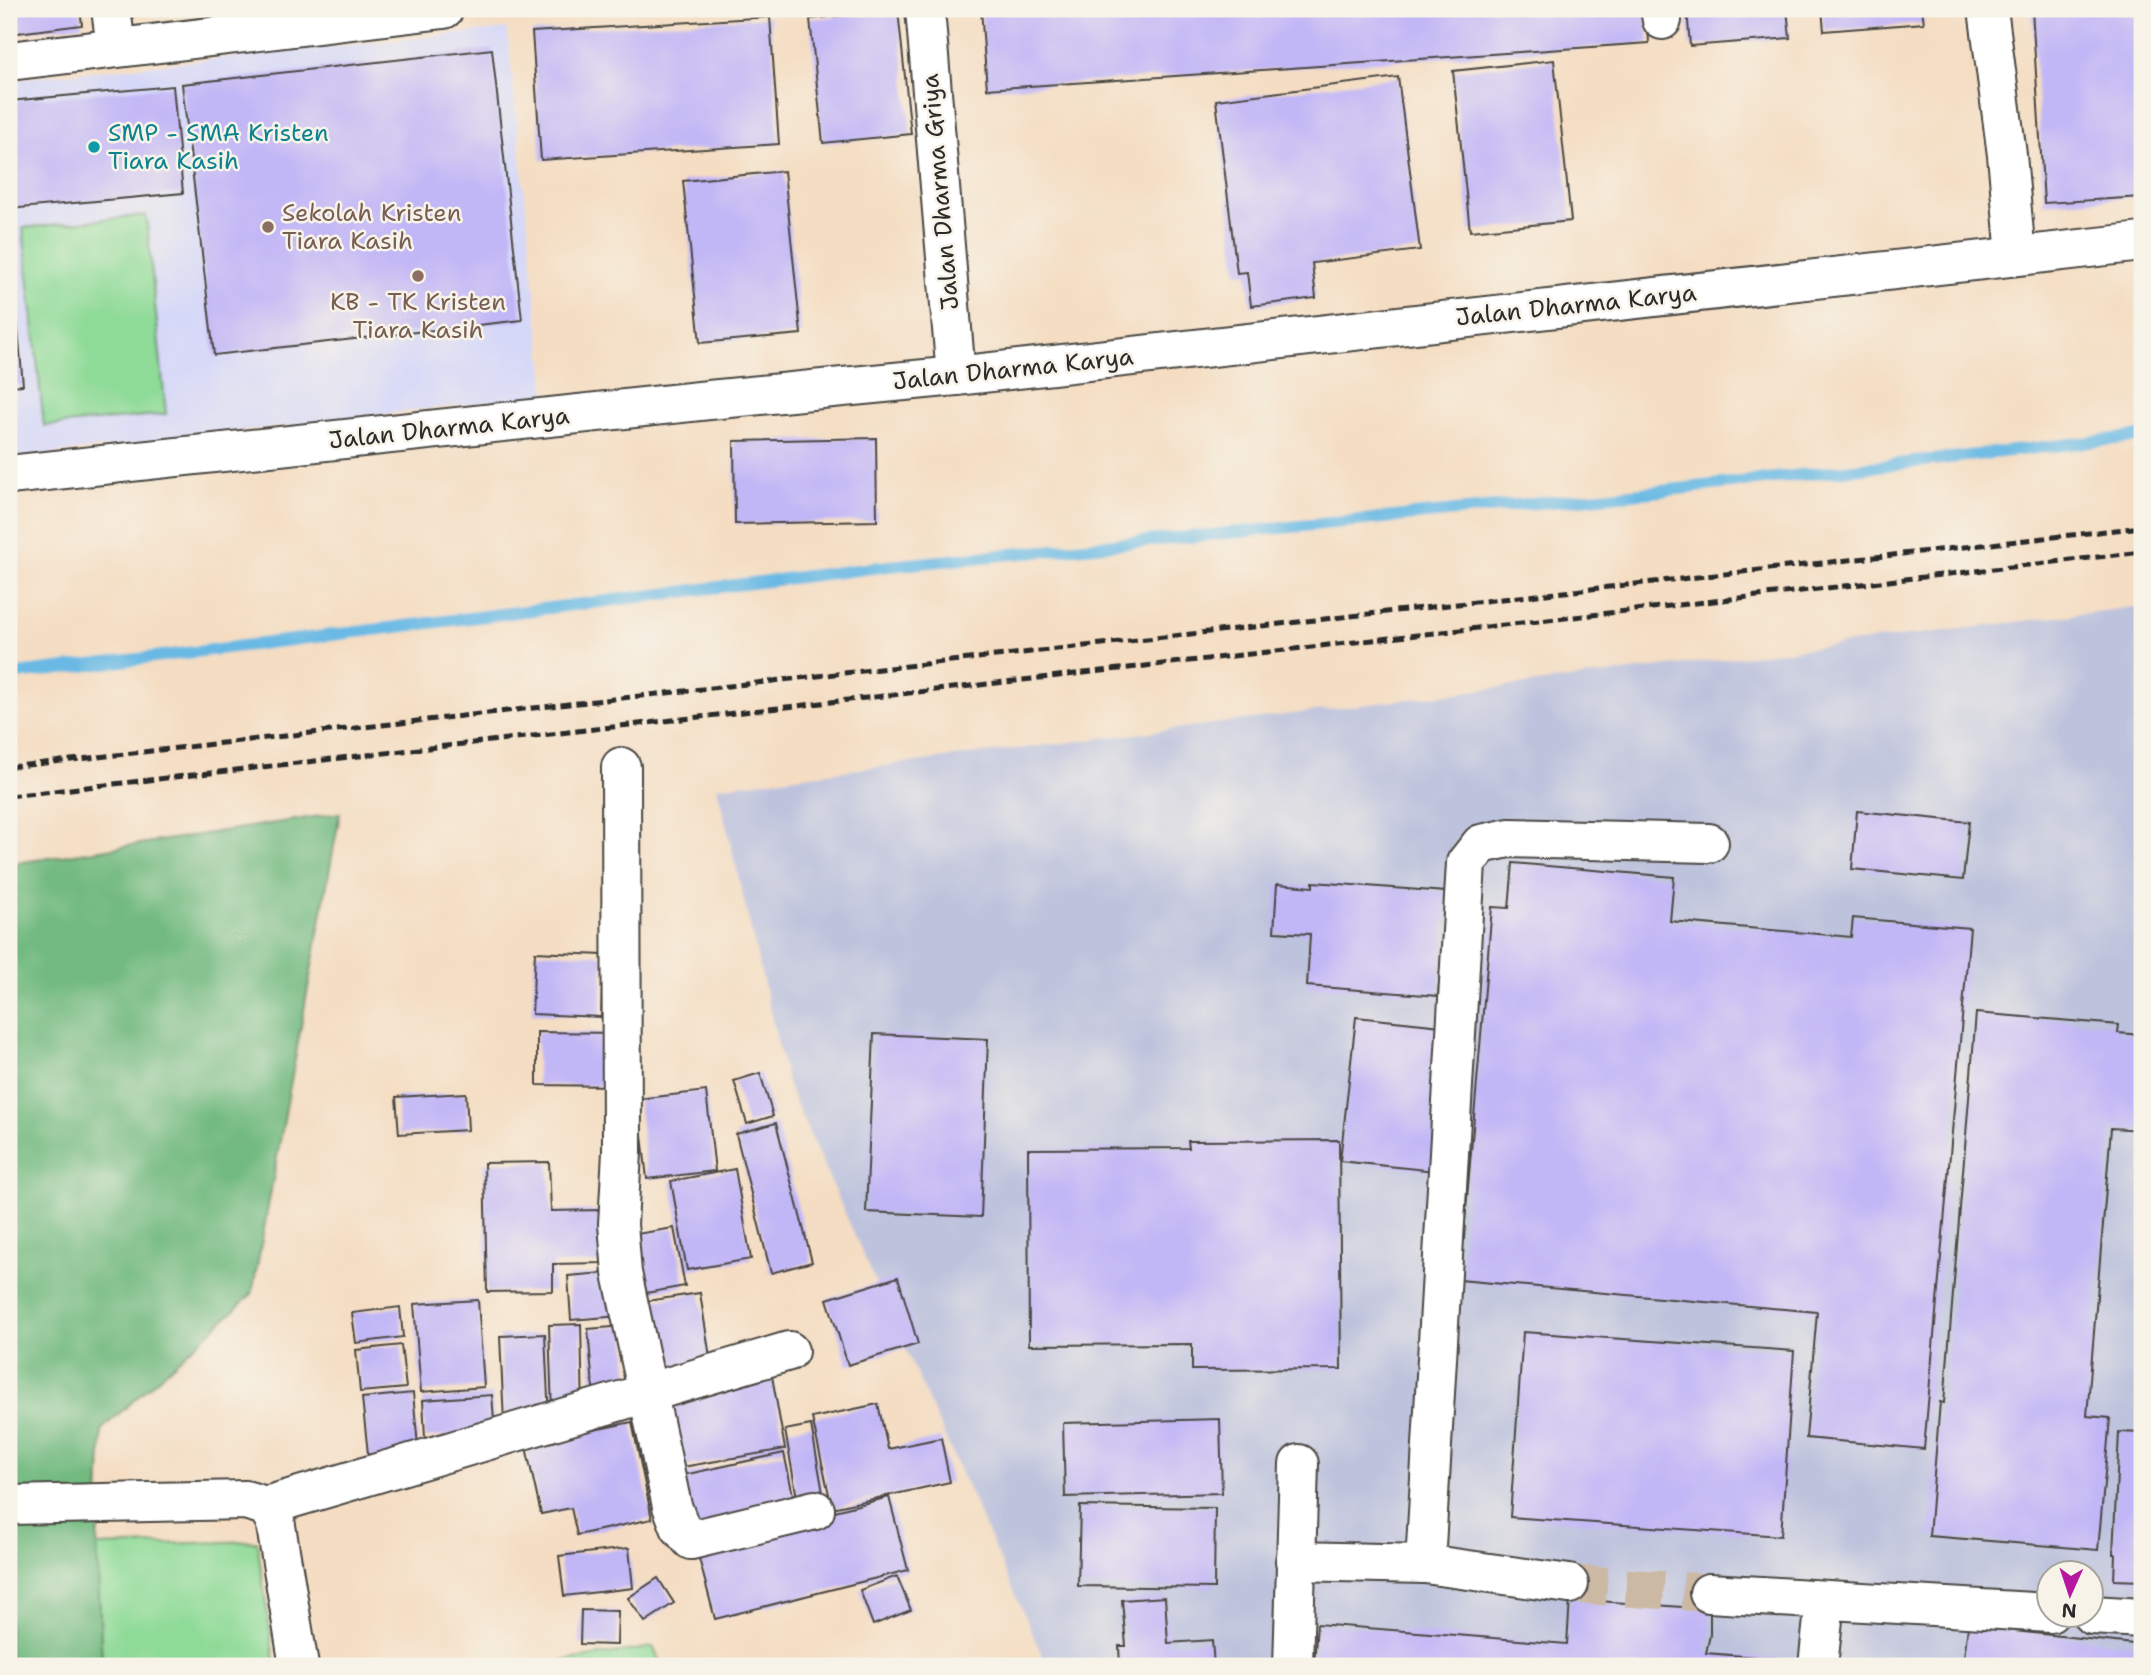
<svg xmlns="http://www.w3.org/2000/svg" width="2151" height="1675" font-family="'Shantell Sans',sans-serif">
<rect width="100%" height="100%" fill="#f7f3e8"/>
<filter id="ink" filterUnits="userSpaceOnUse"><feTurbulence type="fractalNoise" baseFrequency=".0143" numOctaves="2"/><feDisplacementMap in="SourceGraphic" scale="14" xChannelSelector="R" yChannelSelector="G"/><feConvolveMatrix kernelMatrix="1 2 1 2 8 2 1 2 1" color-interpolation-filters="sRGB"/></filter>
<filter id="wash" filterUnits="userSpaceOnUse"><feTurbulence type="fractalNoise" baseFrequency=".00686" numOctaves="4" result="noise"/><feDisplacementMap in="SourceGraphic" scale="28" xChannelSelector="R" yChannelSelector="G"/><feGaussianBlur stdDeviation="1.57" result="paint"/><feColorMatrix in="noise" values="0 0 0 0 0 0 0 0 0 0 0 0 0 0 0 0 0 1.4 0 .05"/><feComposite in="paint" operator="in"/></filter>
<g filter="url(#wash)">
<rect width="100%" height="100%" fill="#f4ddc2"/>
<polygon fill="#d6d8f8" points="507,29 546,395 9,459 9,80"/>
<path fill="#bec3dd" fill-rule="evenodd" d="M2142 606V1666H1047L788 1086 717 787ZM2050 1574H2092V1616H2050Z"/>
<g fill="#8eda97" stroke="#5c8261" stroke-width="2">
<polygon points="146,215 166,414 44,426 23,228"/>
<polygon points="257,1541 275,1666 102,1666 97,1546"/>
<polygon points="653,1647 662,1666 529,1666"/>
</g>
<polygon fill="#72ba80" stroke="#4e7256" stroke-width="2" points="340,813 252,1294 102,1429 97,1546 102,1666 9,1666 9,864"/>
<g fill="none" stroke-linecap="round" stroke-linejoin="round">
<polyline stroke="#69b9e4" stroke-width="12" points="9,675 889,566 1652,492 2142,436"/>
</g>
<g id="blocks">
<g fill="#c1b6f6">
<polygon points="9,9 80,9 82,25 9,34"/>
<polygon points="252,9 282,9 282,10 253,15"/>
<polygon points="981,9 1647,9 1649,43 987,89"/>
<polygon points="1687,9 1787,9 1790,38 1690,46"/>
<polygon points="1822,9 1922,9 1924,23 1824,31"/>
<polygon points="2032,9 2142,9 2142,197 2044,203"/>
<polygon points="898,10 911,134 823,143 810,19"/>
<polygon points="770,17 779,144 541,160 532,32"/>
<polygon points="492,49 522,320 214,355 182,84"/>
<polygon points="1554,60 1571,221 1470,231 1453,71"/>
<polygon points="1398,77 1420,250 1312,263 1316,298 1251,306 1247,272 1237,273 1216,100"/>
<polygon points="173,86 183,193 9,209 9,101"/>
<polygon points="784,171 801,334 700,343 683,181"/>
<polygon points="9,252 11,252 23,385 9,386"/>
<polygon points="876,438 877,521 735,524 734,441"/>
<polygon points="1857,811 1969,822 1963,880 1852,869"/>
<polygon points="1513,863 1674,877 1670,921 1851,937 1853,918 1970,928 1924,1449 1806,1438 1817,1312 1460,1280 1492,907 1509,908"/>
<polygon points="1313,882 1446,892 1438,996 1307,986 1310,934 1274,932 1277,884 1313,887"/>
<polygon points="535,952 603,955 601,1017 532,1014"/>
<polygon points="1976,1013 2119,1025 2118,1033 2142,1035 2142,1130 2111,1128 2087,1416 2110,1418 2098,1550 1929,1536 1940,1402 1944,1403"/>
<polygon points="1356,1017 1451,1027 1435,1171 1340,1161"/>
<polygon points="537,1032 618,1033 618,1086 537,1085"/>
<polygon points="874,1034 988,1039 981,1217 866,1212"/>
<polygon points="760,1073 773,1116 747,1124 734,1081"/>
<polygon points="706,1091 715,1171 647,1179 638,1099"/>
<polygon points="466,1093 468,1130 399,1134 396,1097"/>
<polygon points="776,1123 812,1262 771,1273 736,1134"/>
<polygon points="1339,1140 1341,1369 1192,1370 1192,1344 1029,1345 1028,1149 1189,1148 1188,1141"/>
<polygon points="549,1162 551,1211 600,1210 601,1263 553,1264 553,1291 487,1292 484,1163"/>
<polygon points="735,1169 751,1259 687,1270 671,1181"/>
<polygon points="674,1228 685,1286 635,1295 624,1236"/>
<polygon points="616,1272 620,1316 571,1320 568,1276"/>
<polygon points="898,1277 918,1344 848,1365 827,1299"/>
<polygon points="700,1293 712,1370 651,1380 640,1302"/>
<polygon points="478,1300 484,1387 421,1392 414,1304"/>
<polygon points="400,1307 403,1337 356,1343 352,1313"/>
<polygon points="581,1324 583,1412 552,1413 549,1325"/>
<polygon points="625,1326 630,1396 594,1399 588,1329"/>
<polygon points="1523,1332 1794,1351 1781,1536 1510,1517"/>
<polygon points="545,1334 549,1420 504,1423 500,1336"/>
<polygon points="401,1345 406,1388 360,1392 356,1350"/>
<polygon points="772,1376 785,1449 671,1469 658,1396"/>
<polygon points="413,1393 419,1457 369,1463 362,1398"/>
<polygon points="492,1395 495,1432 425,1438 423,1400"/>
<polygon points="878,1404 888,1449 941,1438 950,1482 832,1508 812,1418"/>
<polygon points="1220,1419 1222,1493 1065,1497 1063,1423"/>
<polygon points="632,1422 652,1519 577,1535 571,1508 541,1514 526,1447 557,1441 556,1438"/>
<polygon points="811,1425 825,1504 799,1509 785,1430"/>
<polygon points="2119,1432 2142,1433 2142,1581 2114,1580 2115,1554 2113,1554"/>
<polygon points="784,1453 796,1509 692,1532 679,1476"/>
<polygon points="889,1497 908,1570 715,1619 696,1547"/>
<polygon points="1080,1506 1215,1508 1214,1588 1078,1586"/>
<polygon points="629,1548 633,1588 564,1596 559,1556"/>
<polygon points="897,1576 911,1610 873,1625 860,1590"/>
<polygon points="658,1578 674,1603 645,1622 628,1598"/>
<polygon points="1165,1597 1168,1643 1212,1640 1214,1666 1120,1666 1119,1646 1126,1646 1122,1600"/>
<polygon points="1570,1599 1710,1609 1710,1635 1706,1653 1805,1661 1805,1666 1314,1666 1317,1624 1567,1644"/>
<polygon points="581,1610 618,1611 617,1645 580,1644"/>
<polygon points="1968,1626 2142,1645 2142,1666 1963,1666"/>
</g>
</g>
</g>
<g filter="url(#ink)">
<use href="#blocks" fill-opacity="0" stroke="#494642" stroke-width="2"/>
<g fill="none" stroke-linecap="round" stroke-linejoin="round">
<polyline stroke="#ccb9a4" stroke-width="38" stroke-dasharray="38 19" stroke-linecap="butt" points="1569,1584 1709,1593"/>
<defs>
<g id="minor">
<polyline points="111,9 116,47"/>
<polyline points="925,9 956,376"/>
<polyline points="1660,9 1662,20"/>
<polyline points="1988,9 2007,155 2016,256"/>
<polyline points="9,61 444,9"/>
<polyline points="9,475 709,400 956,376 2142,242"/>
<polyline points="621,767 622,1152 618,1224 622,1273 672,1506 680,1527 691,1540 815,1510"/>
<polyline points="9,1505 245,1500 266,1506 275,1520 299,1666"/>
<polyline points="266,1506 789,1351"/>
<polyline points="1295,1561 1425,1564 1466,863 1481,844 1509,838 1709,843"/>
<polyline points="1425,1564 1569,1584"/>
<polyline points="1709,1593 2050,1613"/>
<polyline points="2092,1615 2142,1618"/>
<polyline points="1293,1666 1299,1464"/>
<polyline points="1818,1666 1825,1601"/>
</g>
</defs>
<use href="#minor" stroke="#494642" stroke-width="42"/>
<use href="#minor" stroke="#fff" stroke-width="38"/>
<g stroke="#2b2b2b" stroke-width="5" stroke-dasharray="10 5" stroke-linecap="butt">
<polyline points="9,767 2142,527"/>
<polyline points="9,796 2142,552"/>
</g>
</g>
</g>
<circle fill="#0f9aa8" stroke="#f7f3e8" stroke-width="2.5" cx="94" cy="147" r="7"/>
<g fill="#8d6e63" stroke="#f7f3e8" stroke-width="2.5">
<circle cx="268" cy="227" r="7"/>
<circle cx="418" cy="276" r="7"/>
</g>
<g text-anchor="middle" stroke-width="5" stroke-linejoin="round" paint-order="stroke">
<g font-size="24" fill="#0d838f" stroke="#f7f3e8" text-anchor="start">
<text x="108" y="141">SMP - SMA Kristen<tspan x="108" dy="28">Tiara Kasih</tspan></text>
</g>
<g font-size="24" fill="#2b2b2b" stroke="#f7f3e8">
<text transform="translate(940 192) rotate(-95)" y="8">Jalan Dharma Griya</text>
<text transform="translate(1576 305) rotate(-6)" y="8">Jalan Dharma Karya</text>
<text transform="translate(1013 369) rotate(-6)" y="8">Jalan Dharma Karya</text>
<text transform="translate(449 428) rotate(-6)" y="8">Jalan Dharma Karya</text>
</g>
<g font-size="24" fill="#785e54" stroke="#f7f3e8" text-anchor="start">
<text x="282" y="221">Sekolah Kristen<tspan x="282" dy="28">Tiara Kasih</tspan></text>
<text x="418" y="310" text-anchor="middle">KB - TK Kristen<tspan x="418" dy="28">Tiara Kasih</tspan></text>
</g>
</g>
<rect width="2151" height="1675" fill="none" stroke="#f7f3e8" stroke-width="35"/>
<g transform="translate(2070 1594) rotate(183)"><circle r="33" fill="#f7f3e8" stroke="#a5a39c" stroke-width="2"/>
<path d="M0-5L12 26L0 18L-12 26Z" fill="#b5179e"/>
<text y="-10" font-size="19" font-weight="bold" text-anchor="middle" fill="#2b2b2b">N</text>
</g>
</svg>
